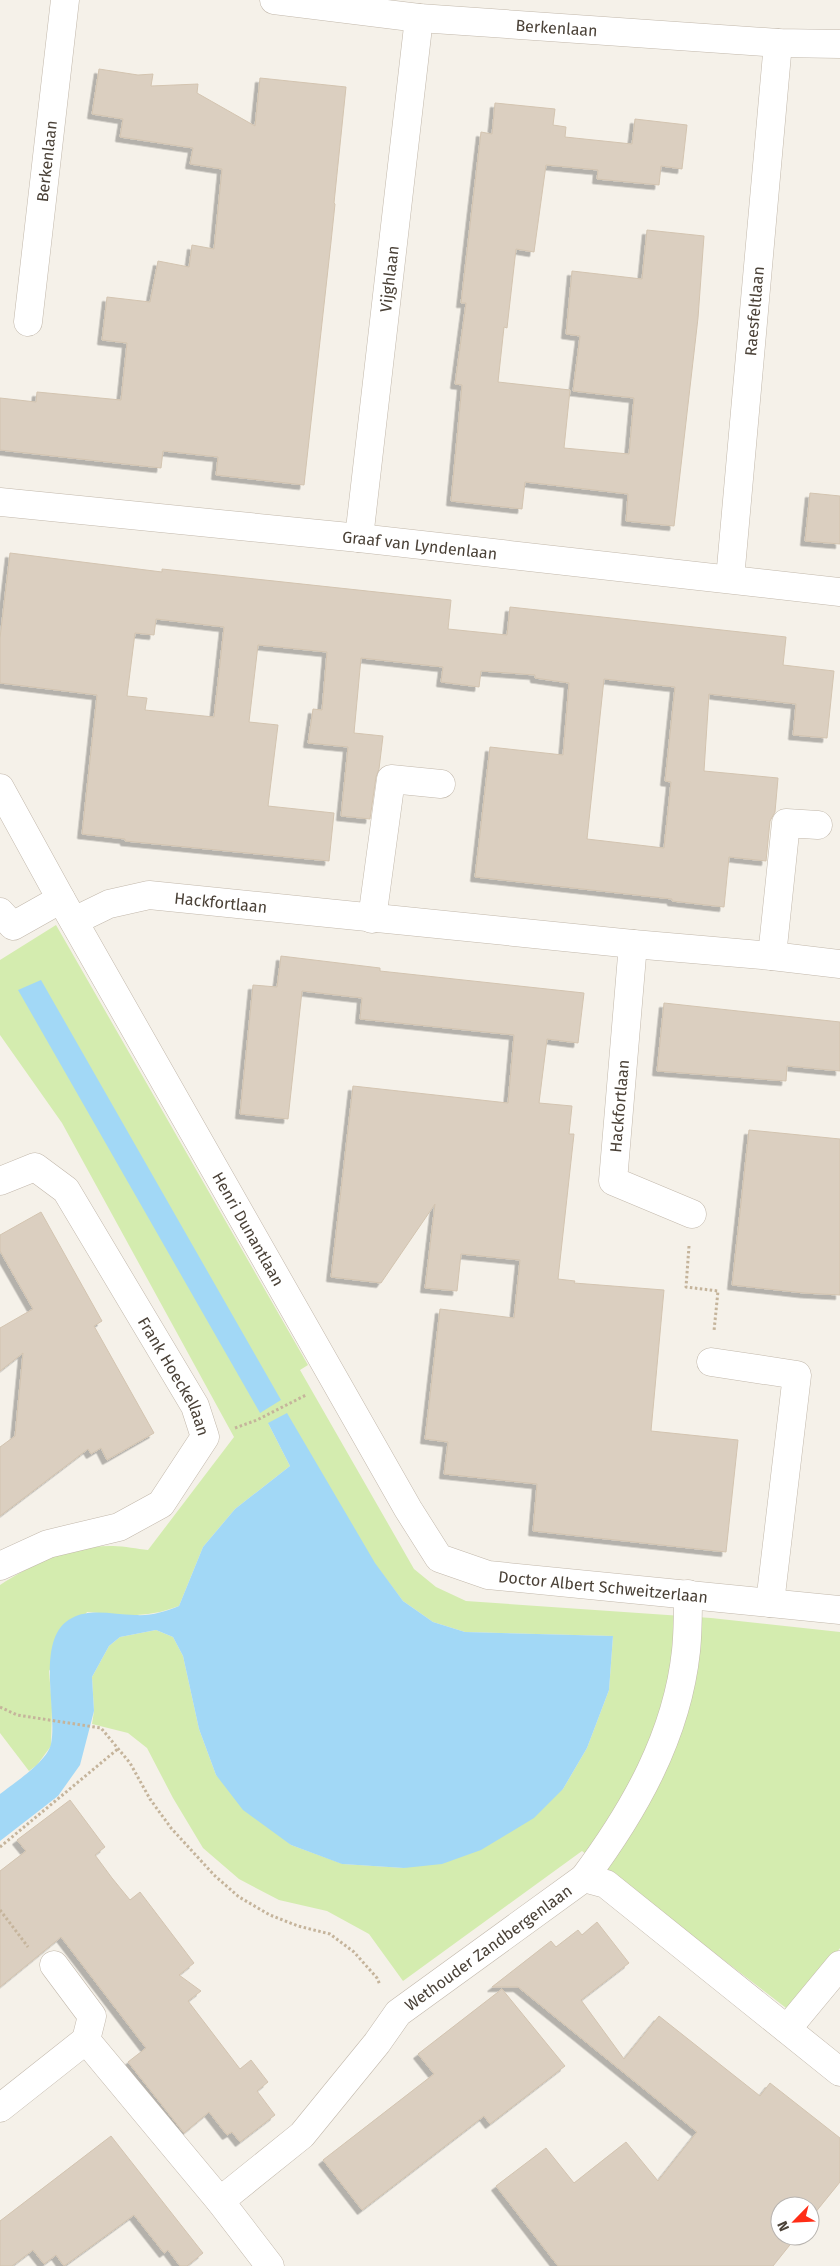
<svg xmlns="http://www.w3.org/2000/svg" width="840" height="2266" font-family="'Fira Sans',sans-serif">
<defs>
<filter id="shadow"><feDropShadow dx="-4.5" dy="4.5" stdDeviation="0" flood-color="#0004"/></filter>
</defs>
<rect width="100%" height="100%" fill="#f5f1e9"/>
<path fill="#d4ecaf" d="M56 925 308 1365 300 1370 414 1569 436 1587 466 1601 711 1618 840 1632V1948L790 2011 582 1851 403 1981 369 1934 327 1911 279 1900 239 1879 203 1848 173 1798 147 1748 128 1733 92 1724 94 1711 92 1677 109 1646 120 1637 156 1630 173 1637 183 1656 199 1729 216 1775 291 1845 343 1864 404 1868 563 1789 587 1748 609 1690 613 1636 465 1632 433 1622 403 1601 268 1423 290 1466 235 1509 203 1547 179 1606C145 1619 123 1615 87 1612L49 1671 52 1707 51 1746 37 1765 29 1771 0 1733V1585C34 1563 72 1545 113 1546 125 1546 137 1549 148 1550L234 1437 62 1123 0 1035V960Z"/>
<g fill="#a2d8f6">
<polygon points="41,980 281,1400 260,1413 18,990"/>
<path d="M287 1413 375 1563 403 1601 433 1622 465 1632 613 1636 609 1690 587 1748 563 1789 534 1818 481 1850 442 1864 404 1868 342 1864 291 1845 243 1810 216 1775 199 1729 183 1656 173 1637 156 1630 120 1637 109 1646 92 1677 94 1711 80 1765 58 1796 0 1841V1794C14 1783 47 1762 51 1744 58 1711 34 1637 72 1618 91 1608 114 1615 135 1615 151 1616 164 1612 179 1606L203 1547 235 1509 290 1466 268 1423Z"/>
</g>
<g fill="#dbcfc0" stroke="#d3c4b0" fill-rule="evenodd" filter="url(#shadow)">
<polygon points="99,69 138,75 153,74 151,86 198,84 197,93 255,126 260,78 346,87 334,203 335,204 331,242 304,485 216,475 218,457 163,451 161,468 0,450 0,398 36,402 37,392 121,400 127,343 102,340 107,297 150,302 158,261 189,267 192,245 214,249 222,169 190,164 193,148 120,137 123,119 92,114"/>
<polygon points="495,103 555,109 553,125 566,127 565,137 632,144 635,119 687,125 682,169 661,166 659,185 597,179 598,170 546,165 534,252 516,249 507,328 504,327 498,382 570,390 564,448 629,454 634,398 573,391 580,336 566,334 572,271 642,279 647,230 704,236 698,318 674,526 626,521 628,494 560,486 525,482 522,509 451,501 462,385 455,384 466,303 461,303 472,208 481,132 492,134"/>
<polygon points="810,493 840,496 840,544 805,541"/>
<path d="M10 553 162 572V569L451 600 448 629 507 635 510 607 786 637 783 665 834 671 827 738 793 735 796 704 709 694 704 771 778 778 775 812 770 821 766 861 729 857 724 907 672 901V899L475 877 490 747 563 755 569 683 535 678V675L481 671 479 687 441 682 443 667 361 658 354 733 383 736 379 769 376 777 370 819 341 816 348 747 308 743 313 709 322 710 327 652 258 645 249 722 278 725 268 806 334 813 329 861 125 841V839L82 834 97 695 0 683V638ZM156 619 224 627 214 717 145 710 147 698 127 696 135 633 154 635ZM604 679 675 687 665 781 671 782 664 848 587 839Z"/>
<polygon points="281,956 380,968 380,971 584,993 578,1043 547,1039 539,1103 572,1106 569,1134 574,1134 558,1279 575,1281 574,1283 664,1290 651,1431 738,1440 726,1552 533,1531 537,1484 444,1474 448,1442 425,1439 440,1309 514,1318 520,1260 461,1254 457,1291 425,1288 435,1204 381,1283 331,1277 353,1086 508,1103 514,1035 360,1019 362,998 302,991 288,1119 240,1114 253,985 277,987"/>
<polygon points="664,1003 840,1022 840,1071 787,1066 786,1081 657,1071"/>
<polygon points="749,1130 840,1139 840,1295 804,1293 732,1285"/>
<polygon points="41,1212 102,1321 94,1326 154,1433 107,1460 101,1448 91,1454 88,1449 0,1516 0,1447 15,1436 23,1353 0,1371 0,1328 33,1309 0,1251 0,1235"/>
<polygon points="70,1800 105,1847 95,1855 112,1878 130,1900 140,1892 194,1963 179,1975 201,1991 188,2001 240,2069 251,2060 268,2082 257,2091 275,2115 240,2142 232,2132 227,2135 209,2112 184,2133 128,2062 146,2048 61,1937 0,1987 0,1871 26,1851 17,1840"/>
<polygon points="597,1922 629,1963 581,2000 624,2059 659,2016 760,2096 770,2083 840,2138 840,2182 810,2219 810,2206 780,2206 780,2236 797,2236 773,2266 558,2266 496,2186 546,2148 574,2183 626,2142 658,2181 697,2132 518,1987 492,1987 551,1941 556,1947 578,1930 582,1935"/>
<polygon points="502,1989 565,2066 490,2124 484,2116 362,2210 323,2160 434,2074 418,2054"/>
<polygon points="111,2136 203,2253 187,2266 180,2266 168,2250 164,2253 134,2215 64,2266 56,2255 44,2264 33,2250 12,2266 0,2266 0,2221"/>
</g>
<g fill="none" stroke-linecap="round" stroke-linejoin="round">
<defs>
<path id="pedestrian" d="M584 1878C634 1811 677 1736 686 1651 688 1632 688 1613 688 1594"/>
<g id="minor">
<path id="s1" d="M274 0 419 18 778 43 840 44"/>
<path id="s2" d="M28 322 65 0"/>
<path id="s3" d="M0 502 359 538 840 592"/>
<path id="s4" d="M359 538 419 18"/>
<path id="s5" d="M730 579 778 43"/>
<path id="s6" d="M0 788 61 899 408 1509 439 1558 488 1575 840 1610"/>
<polyline points="0,912 13,926 61,899"/>
<polyline points="372,919 391,779 441,784"/>
<path id="s7" d="M74 921 109 904 149 895 633 944 772 956 840 964"/>
<polyline points="633,944 613,1181 692,1214"/>
<polyline points="772,956 786,823 818,825"/>
<path id="s8" d="M0 1181 35 1167 66 1190 195 1406 205 1437 161 1504 119 1527 48 1544 0 1566"/>
<polyline points="711,1362 797,1375 770,1603"/>
<polyline points="54,1965 92,2016 86,2040 220,2201 270,2266"/>
<polyline points="787,2029 840,1965"/>
<polyline points="0,2108 86,2040"/>
<path id="s9" d="M220 2201 302 2135 377 2043 398 2013 584 1878 606 1884 840 2072"/>
</g>
</defs>
<use href="#pedestrian" stroke="#c2b8ab" stroke-width="29"/>
<use href="#minor" stroke="#c2b8ab" stroke-width="29"/>
<g stroke="#c5b49b" stroke-width="3" stroke-dasharray="2.5 2.5" stroke-linecap="butt">
<polyline points="689,1246 686,1287 718,1291 714,1331"/>
<polyline points="235,1428 257,1420 306,1395"/>
<polyline points="0,1707 17,1715 101,1728 130,1763 150,1799 171,1828 214,1875 239,1897 270,1915 298,1926 330,1934 354,1952 377,1978 380,1985"/>
<polyline points="0,1847 119,1748"/>
<polyline points="0,1910 28,1947"/>
</g>
<use href="#pedestrian" stroke="#fff" stroke-width="28"/>
<use href="#minor" stroke="#fff" stroke-width="28"/>
</g>
<g text-anchor="middle" stroke-width="5" stroke-linejoin="round" paint-order="stroke">
<g font-size="16" fill="#4a4137" stroke="#fff">
<text dy="6" stroke="none"><textPath href="#s1" startOffset="284">Berkenlaan</textPath></text>
<text dy="6" stroke="none"><textPath href="#s2" startOffset="162">Berkenlaan</textPath></text>
<text dy="6" stroke="none"><textPath href="#s4" startOffset="261">Vijghlaan</textPath></text>
<text dy="6" stroke="none"><textPath href="#s5" startOffset="269">Raesfeltlaan</textPath></text>
<text dy="6" stroke="none"><textPath href="#s3" startOffset="422">Graaf van Lyndenlaan</textPath></text>
<text dy="6" stroke="none"><textPath href="#s7" startOffset="152">Hackfortlaan</textPath></text>
<text transform="translate(619 1106) rotate(-85)" y="6">Hackfortlaan</text>
<text dy="6" stroke="none"><textPath href="#s6" startOffset="506">Henri Dunantlaan</textPath></text>
<text dy="6" stroke="none"><textPath href="#s8" startOffset="292">Frank Hoeckellaan</textPath></text>
<text dy="6" stroke="none"><textPath href="#s6" startOffset="1054">Doctor Albert Schweitzerlaan</textPath></text>
<text dy="6" stroke="none"><textPath href="#s9" startOffset="372">Wethouder Zandbergenlaan</textPath></text>
</g>
</g>
<g transform="translate(795 2221) rotate(246)"><circle r="24" fill="#ffffff" stroke="#b7b3af"/>
<path d="M0-4L9 19L0 12L-9 19Z" fill="#ff2d16"/>
<text y="-8" font-size="14" font-weight="bold" text-anchor="middle" fill="#4a4137">N</text>
</g>
</svg>
